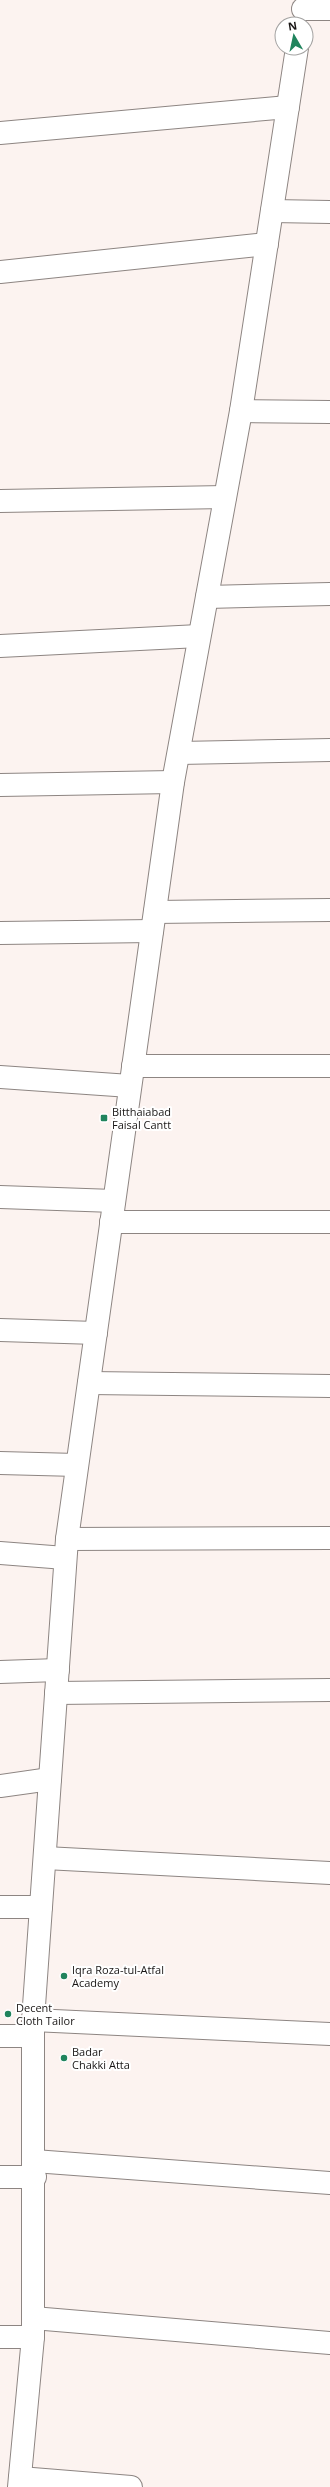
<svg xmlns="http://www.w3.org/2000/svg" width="330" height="2487" font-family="'Open Sans',sans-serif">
<rect width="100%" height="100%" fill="#fcf3f0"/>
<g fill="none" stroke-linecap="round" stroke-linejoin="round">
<defs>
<g id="street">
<polyline points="303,9 330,9"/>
<polyline points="0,133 288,107"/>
<polyline points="272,211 330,212"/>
<polyline points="0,272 267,244"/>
<polyline points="241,411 330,412"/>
<polyline points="0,501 225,497"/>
<polyline points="207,597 330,594"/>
<polyline points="0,646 199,636"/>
<polyline points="179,753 330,750"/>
<polyline points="0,785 173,782"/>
<polyline points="155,912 330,910"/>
<polyline points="0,933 152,931"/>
<polyline points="133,1066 330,1066"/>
<polyline points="0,1077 130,1086"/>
<polyline points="0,1197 114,1201"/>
<polyline points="111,1222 330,1222"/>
<polyline points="0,1330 96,1333"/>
<polyline points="89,1383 330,1386"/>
<polyline points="0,1463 77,1465"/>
<polyline points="67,1539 330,1538"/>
<polyline points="0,1553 65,1558"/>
<polyline points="0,1672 58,1670"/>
<polyline points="56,1693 330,1690"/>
<polyline points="0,1786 50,1779"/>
<polyline points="45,1858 330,1873"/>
<polyline points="0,1907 41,1907"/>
<polyline points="33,2020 330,2034"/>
<polyline points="0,2036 33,2036"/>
<polyline points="34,2161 330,2183"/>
<polyline points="0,2177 35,2177"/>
<polyline points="33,2318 330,2343"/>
<polyline points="0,2337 33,2337"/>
<polyline points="20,2478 131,2487"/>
<polyline points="19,2487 33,2337 33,2020 67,1539 173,782 241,411 297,48"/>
</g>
</defs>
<use href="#street" stroke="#8d8582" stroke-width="24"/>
<use href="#street" stroke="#fff" stroke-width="22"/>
</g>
<g fill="#20845d" stroke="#fff" stroke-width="1.5">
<rect x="100" y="1114" width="8" height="8" rx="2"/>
<circle cx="64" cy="1976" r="4"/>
<circle cx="8" cy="2014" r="4"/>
<circle cx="64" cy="2058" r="4"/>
</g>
<g text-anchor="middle" stroke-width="4" stroke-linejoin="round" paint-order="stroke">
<g font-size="11" fill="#191615" stroke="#fff" text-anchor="start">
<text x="112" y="1116">Bitthaiabad<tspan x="112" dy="13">Faisal Cantt</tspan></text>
<text x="72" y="1974">Iqra Roza-tul-Atfal<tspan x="72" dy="13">Academy</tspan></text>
<text x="16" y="2012">Decent<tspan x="16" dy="13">Cloth Tailor</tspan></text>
<text x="72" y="2056">Badar<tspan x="72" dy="13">Chakki Atta</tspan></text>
</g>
</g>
<g transform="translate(294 36) rotate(351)"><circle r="19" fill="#ffffff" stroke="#a3a2a1"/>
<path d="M0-3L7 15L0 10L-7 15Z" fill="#20845d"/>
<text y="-6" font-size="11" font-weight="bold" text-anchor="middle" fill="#191615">N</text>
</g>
</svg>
